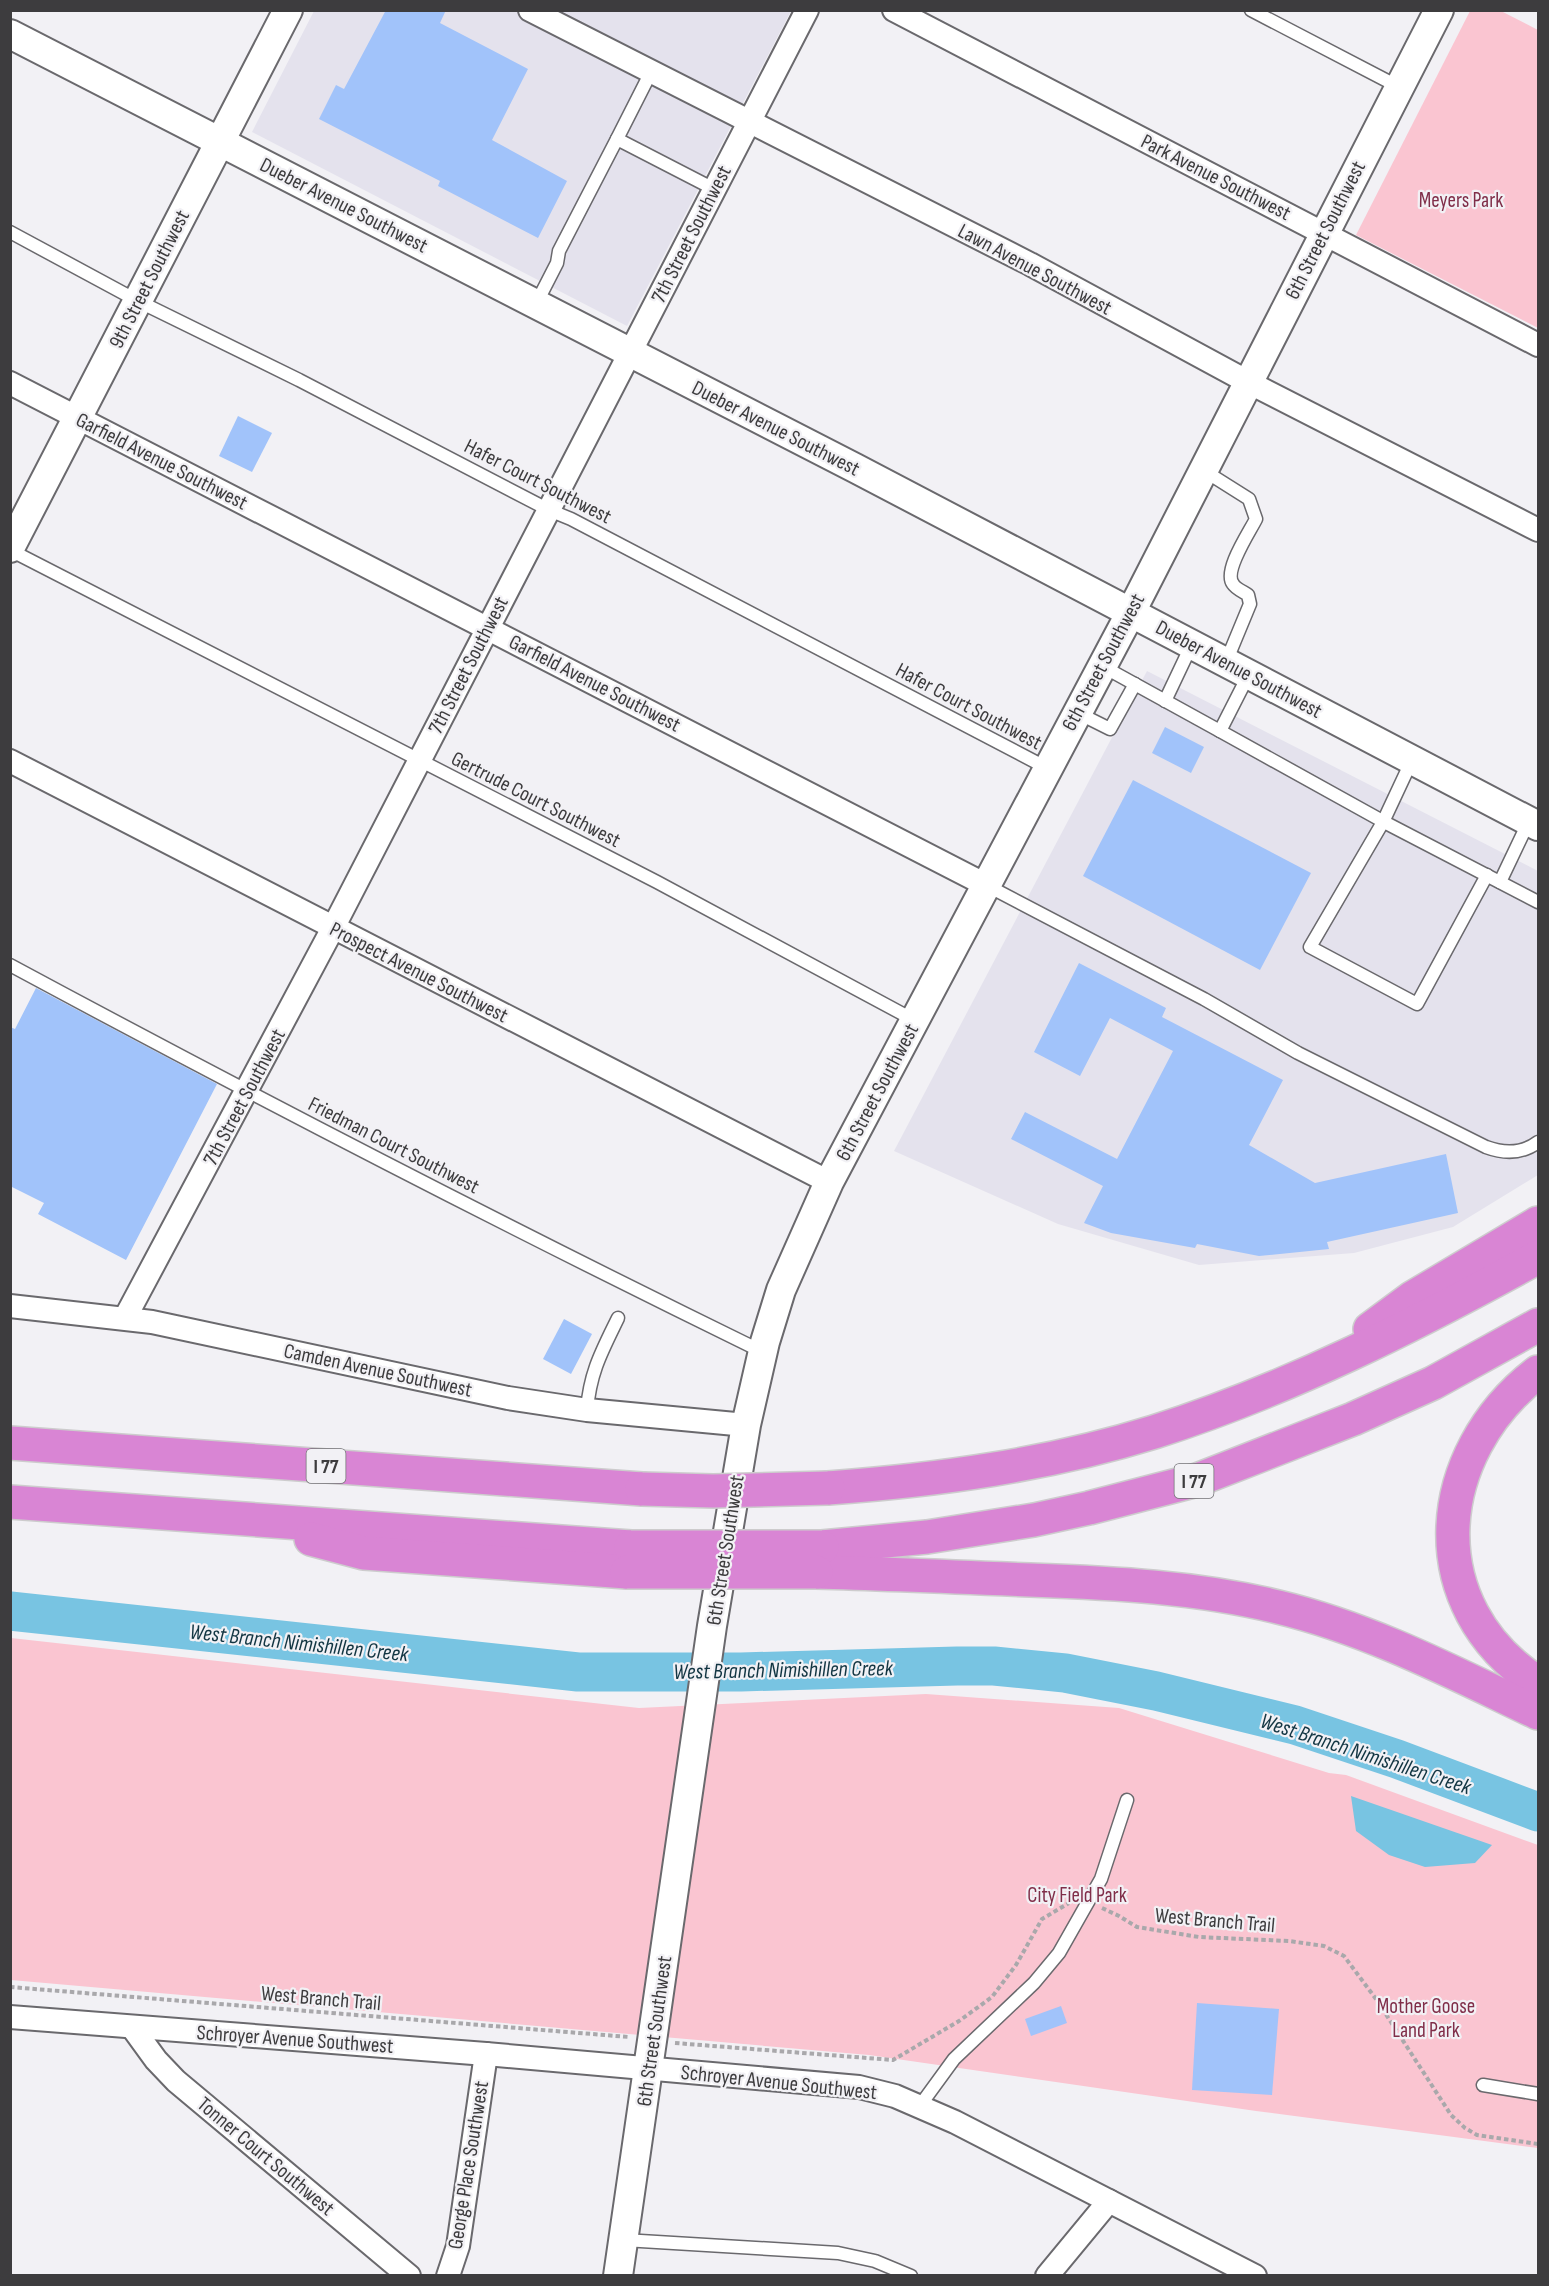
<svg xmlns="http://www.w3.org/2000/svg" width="1549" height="2286" font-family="'Sofia Sans Condensed',sans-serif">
<rect width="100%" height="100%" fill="#f2f1f5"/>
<g fill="#e4e2ed">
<polygon points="314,11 791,11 627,326 252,132"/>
<polygon points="1147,671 1538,871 1538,1175 1453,1227 1354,1253 1199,1265 1058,1224 894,1151"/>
</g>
<g fill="#fac5d1">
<polygon points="1470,11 1501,11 1538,30 1538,328 1356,235"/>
<polygon points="11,1638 639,1708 926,1694 1119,1708 1329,1773 1346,1775 1538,1845 1538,2148 1256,2111 869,2055 11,1980"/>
</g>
<polygon fill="#78c4e2" points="1351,1796 1492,1845 1475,1863 1425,1867 1389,1855 1356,1831"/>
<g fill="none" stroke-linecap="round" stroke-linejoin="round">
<polyline stroke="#78c4e2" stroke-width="39" points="10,1611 578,1672 741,1672 957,1666 994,1666 1065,1673 1156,1691 1295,1725 1397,1759 1538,1812"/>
</g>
<g fill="#a1c3fa">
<polygon points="386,10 446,10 440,23 528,69 492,140 567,181 538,238 438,186 440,181 319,119 336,85 344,89"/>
<polygon points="238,416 272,433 252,472 219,456"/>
<polygon points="1165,727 1204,747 1191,773 1152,753"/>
<polygon points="1133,780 1311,873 1260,970 1083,876"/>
<polygon points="1079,963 1166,1008 1162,1017 1283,1080 1249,1145 1315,1183 1446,1154 1458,1213 1327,1242 1329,1249 1259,1256 1197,1244 1195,1248 1111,1233 1084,1223 1103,1186 1011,1139 1025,1112 1117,1159 1173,1051 1110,1018 1080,1076 1034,1052"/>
<polygon points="36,988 217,1084 126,1260 38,1214 44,1203 10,1186 10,1027 15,1029"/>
<polygon points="564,1319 592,1334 571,1374 543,1359"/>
<polygon points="1197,2003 1279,2009 1272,2095 1192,2090"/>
<polygon points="1061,2006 1067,2023 1031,2036 1025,2019"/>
</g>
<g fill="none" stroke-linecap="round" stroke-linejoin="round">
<defs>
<g id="service">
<polyline points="1251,10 1399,87"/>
<polyline points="617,139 651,72"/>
<polyline points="10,232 138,301 299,380 549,510 571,519 1047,768"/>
<polyline points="536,304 557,263 559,251 617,139 714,189"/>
<path d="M1203 470 1249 499 1256 519C1249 533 1223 571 1233 584 1236 589 1244 592 1248 595L1250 604 1226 662"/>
<polyline points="10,550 657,882 914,1020"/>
<polyline points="1102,666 1220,731"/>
<polyline points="1249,674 1220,731 1386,823 1538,902"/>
<polyline points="1165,701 1192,644"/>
<polyline points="1078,713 1110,729 1135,684"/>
<polyline points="1412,760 1383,822 1310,947 1417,1004 1487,875"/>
<polyline points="1500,882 1529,821"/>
<path d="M986 885 1204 999 1298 1053 1486 1147C1505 1154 1522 1154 1538 1142"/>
<path d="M10 965C259 1099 509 1228 763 1352"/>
<path d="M587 1410C590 1372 602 1351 618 1318"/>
<polyline points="1483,2085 1538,2094"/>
<polyline points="919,2107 954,2059 1034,1983 1059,1953 1101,1879 1127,1800"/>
<polyline points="624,2240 838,2253 875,2261 911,2276"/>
</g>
<g id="minor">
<polyline points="530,10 1030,264 1248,382 1538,530"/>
<polyline points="894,10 1538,345"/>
<polyline points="10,383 986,885"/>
<polyline points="10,761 829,1182"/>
<polyline points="10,1306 152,1322 508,1398 587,1410 746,1425"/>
<polyline points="125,1318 333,928 807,10"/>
<polyline points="10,2017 486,2054 859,2087 895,2096 955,2122 1255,2276"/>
<polyline points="132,2027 156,2060 176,2081 409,2276"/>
<polyline points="448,2276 458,2246 486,2054"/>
<polyline points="1047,2276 1109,2201"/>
</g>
<g id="tertiary">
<polyline points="10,34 855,468 1538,826"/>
<polyline points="10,548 288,10"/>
<polyline points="618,2276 712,1626 746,1425 765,1342 781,1290 829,1182 1131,612 1439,10"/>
</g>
<g id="motorway">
<polyline points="1370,1329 1412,1298 1538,1223"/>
<path d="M1538 1372C1431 1454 1418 1606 1538 1683"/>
<polyline points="10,1443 642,1489"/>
<path d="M828 1488C938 1480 1048 1465 1154 1432 1289 1389 1415 1325 1538 1257"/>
<polyline points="10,1502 631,1547"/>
<polyline points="311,1539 364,1553 627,1572"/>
<polyline points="822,1547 927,1537 1034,1520 1089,1508 1197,1480 1353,1419 1433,1383 1538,1325"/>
<path d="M816 1572C888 1574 959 1577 1030 1580 1113 1583 1197 1587 1278 1607 1370 1629 1454 1673 1538 1713"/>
</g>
</defs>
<use href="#service" stroke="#6a696d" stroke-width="15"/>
<use href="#minor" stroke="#6a696d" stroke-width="26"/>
<use href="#tertiary" stroke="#6a696d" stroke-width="32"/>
<use href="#motorway" stroke="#cdcccd" stroke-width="36"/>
<g stroke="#a9a8ab" stroke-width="4" stroke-dasharray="4.5 3" stroke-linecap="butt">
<polyline points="1102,1908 1119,1916 1137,1927 1199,1937 1289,1941 1324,1946 1344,1956 1376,1999 1451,2115 1465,2128 1477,2135 1538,2144"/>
<polyline points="10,1987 629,2037"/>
<polyline points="675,2043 893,2060 959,2021 992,1997 1016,1965 1042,1919 1069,1903"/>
</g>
<use href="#service" stroke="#fff" stroke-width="12"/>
<use href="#minor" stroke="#fff" stroke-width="22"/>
<use href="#tertiary" stroke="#fff" stroke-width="28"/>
<use href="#motorway" stroke="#d985d4" stroke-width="33"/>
<defs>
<g id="motorway-bridge">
<polyline points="642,1489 713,1491 828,1488"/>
<polyline points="631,1547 822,1547"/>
<polyline points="627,1572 816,1572"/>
</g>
</defs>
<use href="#motorway-bridge" stroke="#cdcccd" stroke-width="36" stroke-linecap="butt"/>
<use href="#motorway-bridge" stroke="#d985d4" stroke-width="33"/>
</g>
<g text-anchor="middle" stroke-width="4.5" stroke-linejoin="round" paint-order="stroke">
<g fill="#f2f1f5" stroke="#737275" stroke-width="1.5">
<rect x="306.5" y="1449" width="39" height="34" rx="4.5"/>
<rect x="1174.5" y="1464" width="39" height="34" rx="4.5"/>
</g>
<g font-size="20" font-weight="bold" fill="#3d3c3e">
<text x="326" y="1473">I 77</text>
<text x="1194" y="1488">I 77</text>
</g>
<g font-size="21" fill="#3d3c3e" stroke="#f2f1f5">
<text transform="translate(1216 177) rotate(27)" y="7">Park Avenue Southwest</text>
<text transform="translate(344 205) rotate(27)" y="7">Dueber Avenue Southwest</text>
<text transform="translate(1325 230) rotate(-63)" y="7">6th Street Southwest</text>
<text transform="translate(691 234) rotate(-63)" y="7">7th Street Southwest</text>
<text transform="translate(1035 269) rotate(28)" y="7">Lawn Avenue Southwest</text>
<text transform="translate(149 279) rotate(-63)" y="7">9th Street Southwest</text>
<text transform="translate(776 428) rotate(27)" y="7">Dueber Avenue Southwest</text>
<text transform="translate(162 461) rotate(27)" y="7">Garfield Avenue Southwest</text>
<text transform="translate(538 481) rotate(27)" y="7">Hafer Court Southwest</text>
<text transform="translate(1103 662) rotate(-62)" y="7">6th Street Southwest</text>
<text transform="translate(468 665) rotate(-63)" y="7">7th Street Southwest</text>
<text transform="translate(1239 669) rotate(28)" y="7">Dueber Avenue Southwest</text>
<text transform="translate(595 683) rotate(27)" y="7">Garfield Avenue Southwest</text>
<text transform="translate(969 706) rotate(28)" y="7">Hafer Court Southwest</text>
<text transform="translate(536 799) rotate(27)" y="7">Gertrude Court Southwest</text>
<text transform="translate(419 972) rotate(27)" y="7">Prospect Avenue Southwest</text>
<text transform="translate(877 1092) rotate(-62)" y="7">6th Street Southwest</text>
<text transform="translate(244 1097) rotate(-62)" y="7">7th Street Southwest</text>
<text transform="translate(394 1145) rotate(27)" y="7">Friedman Court Southwest</text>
<text transform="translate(378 1370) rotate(12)" y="7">Camden Avenue Southwest</text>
<text transform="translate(725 1550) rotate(-81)" y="7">6th Street Southwest</text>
<text transform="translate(1215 1920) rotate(5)" y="7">West Branch Trail</text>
<text transform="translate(321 1998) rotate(5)" y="7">West Branch Trail</text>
<text transform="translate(654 2031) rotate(-82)" y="7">6th Street Southwest</text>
<text transform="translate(295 2039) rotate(4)" y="7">Schroyer Avenue Southwest</text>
<text transform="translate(779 2082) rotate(6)" y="7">Schroyer Avenue Southwest</text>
<text transform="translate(266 2156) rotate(40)" y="7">Tonner Court Southwest</text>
<text transform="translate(468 2165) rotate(-81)" y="7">George Place Southwest</text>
</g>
<g font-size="21" fill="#802e49" stroke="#f2f1f5">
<text x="1461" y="207">Meyers Park</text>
<text x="1077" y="1902">City Field Park</text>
<text x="1426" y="2013">Mother Goose<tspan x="1426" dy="24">Land Park</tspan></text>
</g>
<g font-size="22" font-style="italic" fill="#133643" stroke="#f2f1f5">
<text transform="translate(299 1642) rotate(6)" y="8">West Branch Nimishillen Creek</text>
<text transform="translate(783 1669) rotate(-1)" y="8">West Branch Nimishillen Creek</text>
<text transform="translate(1366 1753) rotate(18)" y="8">West Branch Nimishillen Creek</text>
</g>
</g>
<rect width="1549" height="2286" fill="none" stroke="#3d3c3e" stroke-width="24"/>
</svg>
